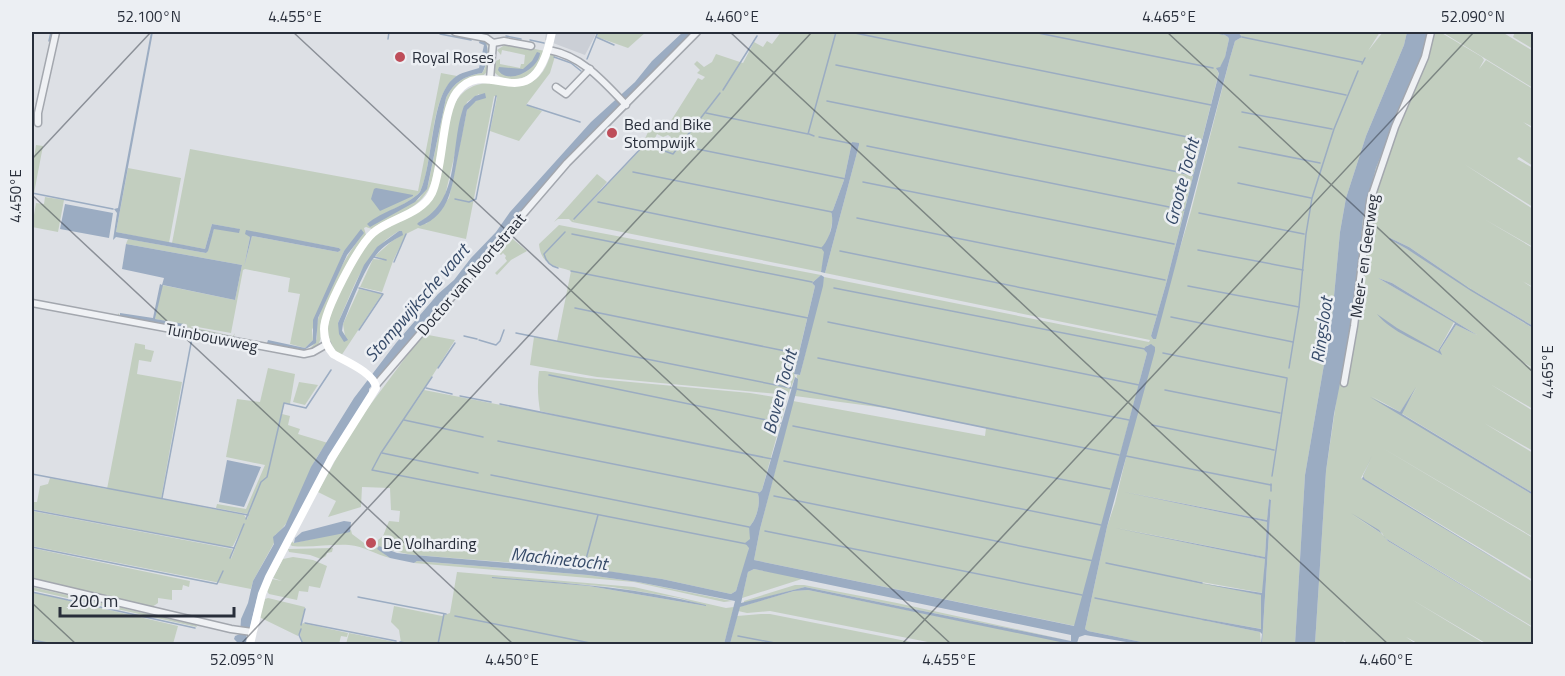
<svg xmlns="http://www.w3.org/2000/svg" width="1565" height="676" font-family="'Titillium Web',sans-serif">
<rect width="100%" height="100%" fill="#dde0e5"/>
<polygon fill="#cbcfd6" points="546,32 597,32 585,55 545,40"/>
<g fill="#c2cebf" fill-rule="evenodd">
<polygon points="599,32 646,32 628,48 597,37"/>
<polygon points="781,32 1227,32 1223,34 1228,37 1229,39 1224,62 1217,71 1219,72 1166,284 1151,336 1153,339 1191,211 1230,58 1235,41 1242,37 1238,32 1380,32 1368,51 1383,32 1407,32 1404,45 1366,136 1346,198 1340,232 1332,318 1305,475 1295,644 1262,644 1271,500 1269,499 1267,520 1125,492 1267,522 1265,557 1117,528 1265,559 1263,593 1168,576 1262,595 1262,629 1169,613 1260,632 1261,644 1151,644 1088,631 1085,629 1107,527 1115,503 1153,345 1148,345 1144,350 1147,353 1075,626 754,560 760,529 793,401 985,436 986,428 893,409 795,396 797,375 800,375 824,277 1149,342 1150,340 825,273 859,145 852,142 844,180 833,210 831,212 833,219 821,272 572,222 569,219 558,219 554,222 597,174 607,182 573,221 645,145 663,151 671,137 668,135 663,137 657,134 652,144 644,141 648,132 652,130 656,132 661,125 667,127 698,78 702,80 705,77 697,73 700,70 694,64 697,61 704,67 712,62 716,54 743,63 754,42 763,47 767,41 772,44"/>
<path d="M1428 32H1440L1482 57 1484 60 1479 69 1486 60 1533 89V127L1523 122 1533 129V166L1519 157 1517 159 1533 168V207L1464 164 1533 209V247L1484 219 1533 248V287L1522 281 1533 288V326L1469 288 1409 247 1390 238 1389 239C1439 265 1484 300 1533 328V368L1515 358 1533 369V409L1490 384 1533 411V451L1484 423 1533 453V493L1401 413 1417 387 1400 412 1371 396 1533 495V537L1381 447 1533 538V580L1365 479 1363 476 1370 461 1361 478 1533 582V627L1385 538 1382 533 1351 514 1381 533 1388 541 1533 628V644H1487L1411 599 1485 644H1419L1406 637 1416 644H1350L1342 640 1347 644H1315L1326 471 1363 219 1376 168 1426 46ZM1378 278 1392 283 1477 335 1456 325 1440 350 1441 354 1424 344 1438 351 1454 322Z"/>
<polygon points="1442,32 1502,32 1533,51 1533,88"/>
<polygon points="1515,32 1533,33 1533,49 1513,37"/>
<path d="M479 39C493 41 493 65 486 73 476 83 459 74 449 98 445 106 445 116 443 125 439 144 436 162 432 181 422 211 396 212 372 229L366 227 364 228 366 235 350 258 322 319C318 334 326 343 310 351V348C322 338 314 333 318 319 327 292 345 255 364 233L344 251 312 330 313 340 305 348 290 344 300 294 288 292 290 278 245 269 243 270 231 333 192 326 191 327 233 336 235 333 233 339 120 318 118 315V313L120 316 184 327 185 325 155 319 162 285 235 300 242 265 126 244 128 239 206 253 214 229H239L212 224 205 249 172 243 190 149 418 191 441 73 457 76C428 96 435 161 420 192 407 206 385 211 370 222V226L419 199 428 185 446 98C454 82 464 76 482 73L485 68 488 46 480 40 477 41ZM246 231 339 248 341 250 338 252 252 236 244 267 250 237Z"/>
<path d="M506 44H510L545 51C543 56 540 64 536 69 526 80 506 84 495 73L494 62 500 59V64L520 68 521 64H524L525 55 502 50 501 55 497 50Z"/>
<path d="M551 52 556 53 550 73 526 105 542 111 519 141 490 131 497 97 494 96 466 239 418 228 406 234 393 261 382 292 360 287 373 259 386 260 375 256 392 241 402 235 399 231C366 250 356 282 341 316L338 323 345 336 343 324 359 289 382 294 341 356C334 350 329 342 328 332 326 311 360 249 376 234 387 224 414 212 428 204L452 109C467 75 496 83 528 84 542 77 547 67 551 52ZM479 94 481 98 471 104 467 110 449 198 426 224 419 222 432 215 444 200 467 102Z"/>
<polygon points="36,145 43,146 34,193 32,192 32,171"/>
<polygon points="128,168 181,178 169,243 116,232"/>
<polygon points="45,197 64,200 58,232 32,227 36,203 44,204"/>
<path d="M559 225 821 275 812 283 815 286 794 373 795 377 788 395 597 377 530 365 534 337 557 341 571 271C553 265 541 265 539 244Z"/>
<polygon points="508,235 527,251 511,260 497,275 495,273 507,261 505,258 506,256 503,253 501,255 495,250"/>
<path d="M423 334 455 340 412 408 424 390 579 420 540 411C538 398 537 385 539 371H545L587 378 750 393 787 399 762 490 758 494C761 503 756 521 749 527 754 543 742 575 736 591L731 594 662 579 583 568 414 555C404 554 386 547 378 549L390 558C376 555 364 546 349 545 330 544 311 548 292 546L290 544 291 541 294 543 351 530 352 534 372 549 378 547V540L383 536 389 521 399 522 400 511 391 510 390 488 362 487 361 507 328 517 336 501 318 492 353 428Z"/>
<path d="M135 343 145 345V349L154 351 151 362 139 360 137 374 182 382 161 499 244 515 247 519 256 495 248 514 216 508 217 504 246 509 265 465 226 457 237 399 260 402 268 368 295 374 290 404H284L282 414 290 416 288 425 300 429 298 434 328 443C303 467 302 515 275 535L274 543 253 581 251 589 32 546V511L232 549 231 559 244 524 233 546 230 547 32 509V502H37L40 486 48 484 50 478 107 489Z"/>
<polygon points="299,382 318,385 305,405 293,402"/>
<polygon points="32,548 190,581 189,587 183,585 182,590 172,590 172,600 158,598 158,603 152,607 32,580"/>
<polygon points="333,548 332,552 327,553 326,556 321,559 310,555 289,552 288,549"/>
<polygon points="293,557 313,560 327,566 320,588 309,586 308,592 299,591 297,600 269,594 267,591 272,579 282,581 273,578 283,559"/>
<polygon points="417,561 588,575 638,582 732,601 724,602 634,582 414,563"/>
<polygon points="754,569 805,578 742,598 748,572"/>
<path d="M457 572 634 587 726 608 734 607 724 644H346L349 633 401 643 399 630 391 622 394 606 442 616 450 613ZM492 577 612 587 679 598 706 606 589 586Z"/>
<polygon points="795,585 804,585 897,603 1071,641 805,587 744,603 744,601"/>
<polygon points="32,587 174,620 196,625 197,627 32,590"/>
<polygon points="808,590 1070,643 938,644 770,611 747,613 738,611 739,607 794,591"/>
<polygon points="32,592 178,626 173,644 32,644"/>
<polygon points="268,598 305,607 301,625 303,623 348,633 347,637 341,636 339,644 303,644 300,635 301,629 298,636 259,617 265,599"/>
<polygon points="761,614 770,614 921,644 730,644 737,616"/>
</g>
<g fill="#9bacc2" fill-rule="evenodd">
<polygon points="151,32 153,32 116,232 205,249 212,224 240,229 239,233 214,229 208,251 206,253 116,237 113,240 117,213 114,209 118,208"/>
<polygon points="683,32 693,32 580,145 369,389 369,394 257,599 250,628 247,629 246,644 239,644 234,639 235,636 240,634 241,619 248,603 253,581 274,544 273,537 285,526 311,467 354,398 396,343 438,294 454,280 471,258 496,232 510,212 591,122 635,82 652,61"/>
<polygon points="1227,32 1238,32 1242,37 1235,41 1230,58 1156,339 1153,339 1151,336 1166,284 1219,73 1216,68 1220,67 1225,57 1229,39 1228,37 1223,34"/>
<polygon points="1407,32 1428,32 1426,46 1376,168 1363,219 1353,317 1334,414 1326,471 1315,644 1295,644 1305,475 1332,318 1340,232 1346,198 1366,136 1404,45"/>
<path d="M480 40 485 41C490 49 487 65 482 73 464 76 454 82 446 98L427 189 415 202 370 227 367 224C383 210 406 207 420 192 434 163 430 97 454 78 461 72 470 71 479 68L484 45 479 43Z"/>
<path d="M537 52 540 53C539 69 508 86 498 70L499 67 523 69 532 61Z"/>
<path d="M485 93 486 98 476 101 467 110C464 126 461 141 458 156 452 184 451 215 420 226L417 224 419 222C462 200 449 146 464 106L475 96Z"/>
<path d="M852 142 859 143V145L825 273 821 272 824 252 821 248C829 240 835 223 831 212L833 210 844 180Z"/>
<polygon points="376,188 413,195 413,196 380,211 371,199 374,189"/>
<polygon points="65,204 113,213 109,238 60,229"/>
<polygon points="361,229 364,233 347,255 318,318 316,343 304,350 267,343 268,340 305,348 313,340 313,320 344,251"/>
<polygon points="246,230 339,248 341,250 338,252 252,236 244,267 250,237 245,234"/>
<path d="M399 231H402L403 235C393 240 383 246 376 255 364 269 350 306 343 324L342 331 348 340 344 342 339 334 338 323 364 265 377 247Z"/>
<polygon points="1390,238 1409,247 1469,288 1533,326 1533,328 1471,291 1407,249 1389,239"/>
<polygon points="126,244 242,265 235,300 163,285 155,319 184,324 183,327 120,316 120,313 153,318 160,284 162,285 164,278 122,269"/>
<polygon points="821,275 824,277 823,286 800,375 794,374 815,286 812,283"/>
<path d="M1378 278 1392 283 1477 335 1456 325 1440 350 1442 355C1421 342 1392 333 1377 314L1397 328 1438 351 1455 323Z"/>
<path d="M1151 344 1155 347V351L1107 527 1085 629 1088 631 1151 644H1138L1085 635 1079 637 1077 643 1087 644H1070L808 590 794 591 740 607 730 644H724L735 601 638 582 588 575 417 561 414 563 390 558 377 549 379 546 397 553 414 555 607 571 662 579 731 594 736 591 749 548 745 543 750 539 749 527C756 521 761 503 758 494L762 490 795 377 798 379 797 389 760 529 754 560 1074 626 1147 353 1144 350 1145 347ZM754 569 1071 635V641L805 587 741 603 748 572Z"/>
<polygon points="1416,387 1402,414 1533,493 1533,495 1370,397 1400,412"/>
<polygon points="1372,455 1363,476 1365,479 1533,582 1362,479"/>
<polygon points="227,460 261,467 244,507 219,502"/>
<polygon points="1124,492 1267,520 1269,499 1271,500 1262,644 1261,644 1262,634 1260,632 1202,620 1205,619 1261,629 1261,595 1199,583 1262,593 1265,559 1115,528 1265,557 1267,522"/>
<polygon points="1351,513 1379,530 1385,538 1533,628 1388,541 1381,533"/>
<polygon points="344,521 351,522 350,532 294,543 295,538 302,532"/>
<path d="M492 577C564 583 635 587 706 605V606L589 586 492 578Z"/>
</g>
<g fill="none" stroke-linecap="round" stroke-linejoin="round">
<g stroke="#9bacc2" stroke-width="1.5">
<polyline points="850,32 1211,105"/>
<polyline points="1033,32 1213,68"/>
<polyline points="1212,32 1223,34"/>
<polyline points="440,34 471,40"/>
<polyline points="506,36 521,39"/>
<polyline points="596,37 614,45"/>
<polyline points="1242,37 1362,62"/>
<polyline points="388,39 389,32"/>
<polyline points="530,40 544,43"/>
<polyline points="49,41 51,32"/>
<polyline points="554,57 571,63 581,71"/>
<polyline points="587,59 598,32"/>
<polyline points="1362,64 1365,58"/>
<polyline points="836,65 1202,140"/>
<polyline points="1250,75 1346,95"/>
<polyline points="723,90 757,36"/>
<polyline points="827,101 1193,175"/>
<polyline points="527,105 580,122"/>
<polyline points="1242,112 1332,129"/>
<polyline points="706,113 808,134 836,32"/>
<polyline points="809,134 814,136"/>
<polyline points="819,137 853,144"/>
<polyline points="867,146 1184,210"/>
<polyline points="1239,147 1320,163"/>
<polyline points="697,149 846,179"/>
<polyline points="633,172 832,212"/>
<polyline points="863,182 1174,244"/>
<polyline points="1238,183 1311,198"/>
<polyline points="32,193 113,209"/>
<polyline points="455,199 469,202 476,199 496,96"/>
<polyline points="598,202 821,248"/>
<polyline points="1199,213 1304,234"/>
<polyline points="857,218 1165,280"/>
<polyline points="574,219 645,144 673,154 720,93"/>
<polyline points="572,234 812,282"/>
<polyline points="1198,250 1303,270"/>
<polyline points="840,251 1156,315"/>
<polyline points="374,257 386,260"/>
<polyline points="394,262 406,234"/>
<path d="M558 268C550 266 546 262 544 254L565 232"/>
<polyline points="571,271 808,318"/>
<polyline points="1188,286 1299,307"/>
<polyline points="834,288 1145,349"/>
<polyline points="575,308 800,354"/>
<polyline points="1171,317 1293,342"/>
<polyline points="828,322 1139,385"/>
<polyline points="359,330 383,294 359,288"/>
<polyline points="516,333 791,388"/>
<polyline points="464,336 477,339"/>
<polyline points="479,340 496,345 500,341 504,330"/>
<polyline points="1163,353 1287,378"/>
<polyline points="818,358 1129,420"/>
<polyline points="438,368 455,343"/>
<polyline points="1289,368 1299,307 1306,234 1312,198 1334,129 1358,71"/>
<polyline points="549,375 781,423"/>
<polyline points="432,377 381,453 372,470 747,544"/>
<polyline points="426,388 452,394"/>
<polyline points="796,389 1119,455"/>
<polyline points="1165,390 1280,413"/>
<polyline points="460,396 491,402"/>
<polyline points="500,404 772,459"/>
<polyline points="404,420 483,437"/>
<polyline points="1152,425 1274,450"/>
<polyline points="793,426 1110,489"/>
<polyline points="498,441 759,493"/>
<polyline points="382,453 478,473"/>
<polyline points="1126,456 1271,485"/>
<polyline points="784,461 1101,525"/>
<polyline points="32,474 248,515"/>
<polyline points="491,475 749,527"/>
<polyline points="1272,476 1287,379"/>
<polyline points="1271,491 1271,484"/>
<polyline points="774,496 1094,561"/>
<polyline points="162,498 192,338"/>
<polyline points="32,510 234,548"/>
<polyline points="246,519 261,482 267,477 284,403 306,408 331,370"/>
<polyline points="765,531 1082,595"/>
<polyline points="32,547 217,584 223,571"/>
<polyline points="230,558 244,524"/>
<polyline points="1106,563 1202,583"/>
<polyline points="583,570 598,515"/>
<polyline points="32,592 195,628"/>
<polyline points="358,597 446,614"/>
<polyline points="1095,598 1206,620"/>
<polyline points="455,616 595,644"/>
<polyline points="305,623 396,641"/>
<polyline points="301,625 305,609"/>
<polyline points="301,629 299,635 303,644"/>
<polyline points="738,636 780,644"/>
<polyline points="32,640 53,644"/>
<polyline points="400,642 411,644"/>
<polyline points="438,644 444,614"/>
</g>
<defs>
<g id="street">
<polyline points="455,32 486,38 493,43 504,41 531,46"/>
<path d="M549 50C582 56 603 81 626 105"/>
<polyline points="490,79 493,43"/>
<polyline points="556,87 566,94 590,69"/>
<polyline points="38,123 38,113 56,32"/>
<polyline points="32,303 304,354 313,352 327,344"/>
<polyline points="1344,383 1354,326 1370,201 1395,127 1425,57 1431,32"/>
<polyline points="376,385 567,163 697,32"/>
<polyline points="32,582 231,629 252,632"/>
</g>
</defs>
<use href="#street" stroke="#a3a7ae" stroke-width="9"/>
<use href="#street" stroke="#eff1f4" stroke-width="6"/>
<path stroke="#fff" stroke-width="8" d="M250 644 262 594 269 577 331 459 376 388C375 373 345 361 333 354 327 347 324 339 324 329 324 311 358 246 373 233 390 218 421 215 432 193 444 166 441 113 457 92 488 52 533 127 552 32"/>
</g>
<path fill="none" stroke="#282e3a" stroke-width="1.5" stroke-opacity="0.45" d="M293 32 951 644M730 32 1388 644M1167 32 1534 373M32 159 151 32M32 195 513 644M32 603 76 644M241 644 812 32M902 644 1474 32"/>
<g fill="#be4e5a" stroke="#eceff3" stroke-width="2">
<circle cx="400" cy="57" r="6"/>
<circle cx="612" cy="133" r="6"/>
<circle cx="371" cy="543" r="6"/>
</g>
<g text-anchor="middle" stroke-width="5" stroke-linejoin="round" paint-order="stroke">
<g font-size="16" fill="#282e3a" stroke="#eceff3" text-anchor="start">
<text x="412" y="63">Royal Roses</text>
<text x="624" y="130">Bed and Bike<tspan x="624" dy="18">Stompwijk</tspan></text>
<text x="383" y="549">De Volharding</text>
</g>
<g font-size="16" fill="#282e3a" stroke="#eceff3">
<text transform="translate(1364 256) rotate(-82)" y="6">Meer- en Geerweg</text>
<text transform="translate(471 274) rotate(-49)" y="6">Doctor van Noortstraat</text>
<text transform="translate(212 337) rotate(11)" y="6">Tuinbouwweg</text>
</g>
<g font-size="18" font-style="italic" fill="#374b69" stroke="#eceff3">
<text transform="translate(1182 182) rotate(-75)" y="6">Groote Tocht</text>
<text transform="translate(417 303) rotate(-49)" y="6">Stompwijksche vaart</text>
<text transform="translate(1322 330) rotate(-82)" y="6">Ringsloot</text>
<text transform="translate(780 392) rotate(-75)" y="6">Boven Tocht</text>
<text transform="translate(559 559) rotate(6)" y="6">Machinetocht</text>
</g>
</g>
<rect width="1565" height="676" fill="none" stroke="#eceff3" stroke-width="66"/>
<path d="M60 607v9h174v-9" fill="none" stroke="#282e3a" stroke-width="3"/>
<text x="69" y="607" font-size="18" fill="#282e3a" stroke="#eceff3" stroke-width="4.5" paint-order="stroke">200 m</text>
<rect x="33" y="33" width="1499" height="610" fill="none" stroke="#282e3a" stroke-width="2"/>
<g font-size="15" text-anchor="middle" fill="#282e3a">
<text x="149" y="22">52.100°N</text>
<text x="295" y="22">4.455°E</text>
<text x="732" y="22">4.460°E</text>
<text x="1169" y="22">4.465°E</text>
<text x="1473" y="22">52.090°N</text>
<text transform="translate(16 196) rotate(-90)" y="5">4.450°E</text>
<text transform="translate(1548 372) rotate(-90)" y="5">4.465°E</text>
<text x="242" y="665">52.095°N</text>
<text x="512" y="665">4.450°E</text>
<text x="949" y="665">4.455°E</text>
<text x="1386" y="665">4.460°E</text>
</g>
</svg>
